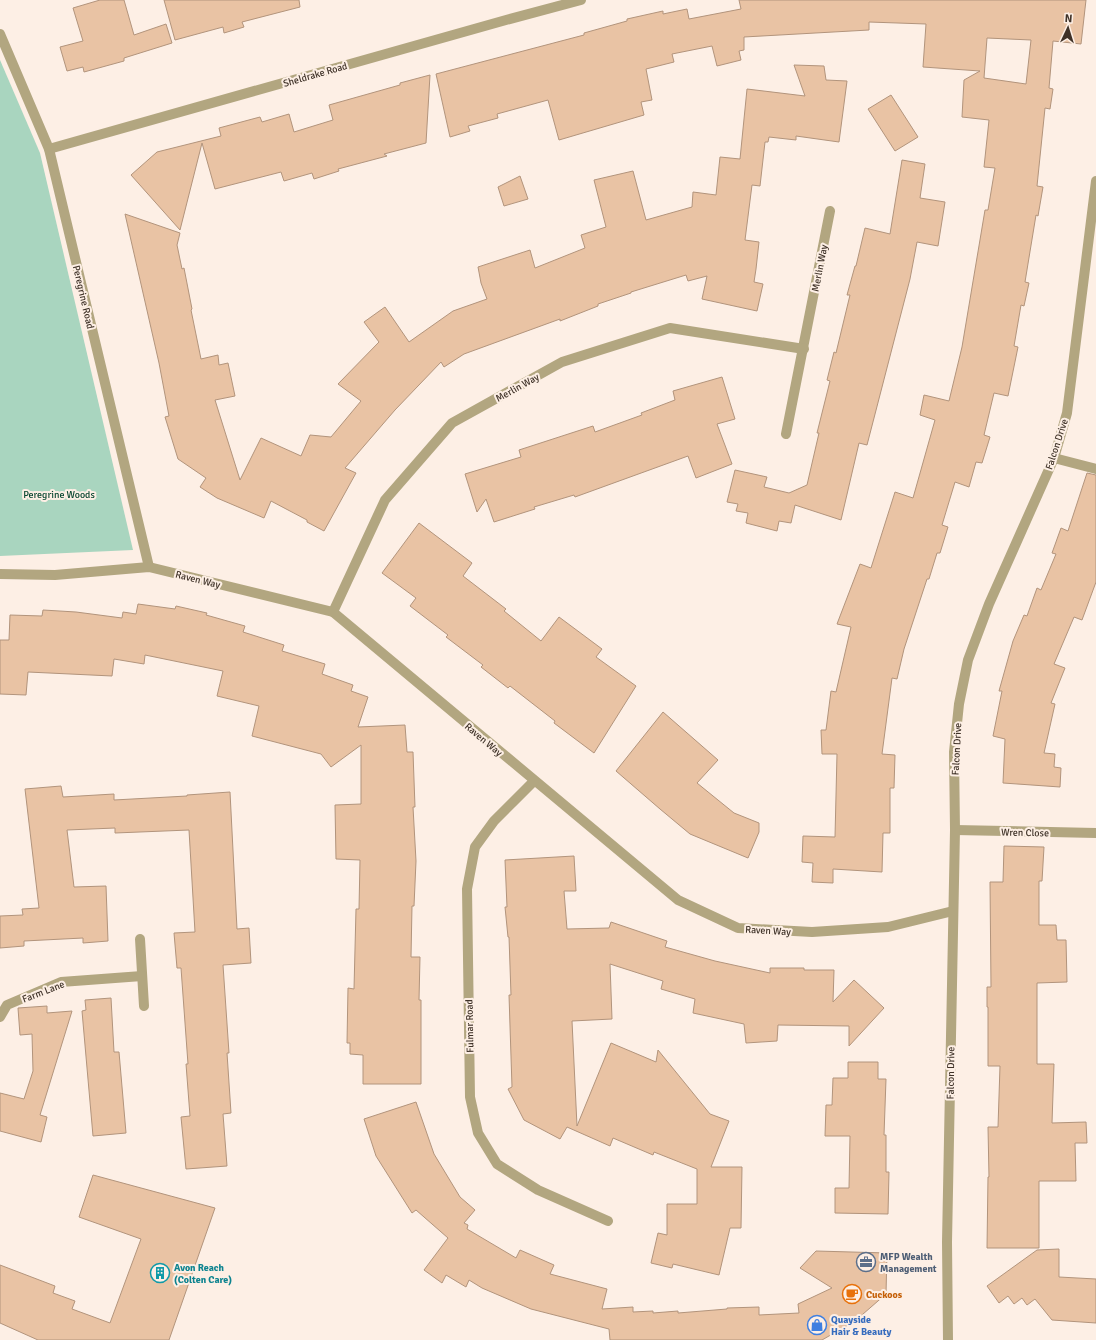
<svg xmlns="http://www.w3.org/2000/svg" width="1096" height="1340" font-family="Signika,sans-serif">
<rect width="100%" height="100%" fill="#fdefe5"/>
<polygon fill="#a9d5bf" points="0,60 40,153 133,550 0,556"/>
<g fill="#e9c3a4" stroke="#b2947c" fill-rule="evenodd">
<polygon points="100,0 124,0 134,35 166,24 172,43 124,58 124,61 84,72 83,67 67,71 60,47 83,41 73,8"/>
<polygon points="164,0 299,0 300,7 242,22 244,27 224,33 223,27 175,40"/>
<path d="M739 0H1086L1081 44 1053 41 1049 88 1053 89 1050 109 1045 108 1037 186 1043 187 1038 216 1036 215 1025 282 1029 283 1024 306 1021 305 1014 346 1018 347 1008 396 994 393 984 435 990 437 982 463 976 462 969 487 955 482 942 525 948 527 940 553H937L929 579H927L904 649 897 679 892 678 882 754 895 755 894 788H890V833H883L882 872 833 869V883L812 882 813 863 802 862 803 836 835 837 837 754H822L821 730H826L831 691 836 692 851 627 837 624 860 564 871 568 895 492 913 498 935 420 920 415 924 395 949 401 962 347 985 210H988L995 168 984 167 989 120 962 117 964 80 980 71 923 67 926 24 869 22V30L744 37V50L739 51 741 60 717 66 712 46 672 54 674 62 646 69 652 100 641 102 644 115 559 140 548 100 497 114 498 118 468 126 470 131 450 137 436 74 584 35V33L627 21V19L663 11V14L687 9 689 19 741 9ZM987 38 1031 40 1026 84 984 78Z"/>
<polygon points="794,65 824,66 826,80 847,81 839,142 796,136 796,140 769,137 768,142 765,142 760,186 752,185 745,240 759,242 756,269 754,282 763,284 757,311 702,299 707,276 688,281 686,275 631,292 631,293 598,304 598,306 560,321 560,319 464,354 444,367 441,362 395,410 345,468 356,473 324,531 307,522 307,520 271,501 264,518 217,498 200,487 206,478 178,459 165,417 169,416 159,363 125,214 180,233 177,245 182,269 184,268 192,309 191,310 201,359 218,355 219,365 228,363 235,396 215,400 240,480 261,438 301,456 310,435 331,437 361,401 338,384 379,342 364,322 385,307 409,342 453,311 487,299 481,283 478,267 530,250 535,268 585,248 581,235 606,227 594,180 633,171 646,220 692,207 693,192 716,195 720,157 740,159 747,89 805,96"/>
<polygon points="430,75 426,143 384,154 387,156 338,169 339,171 314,179 312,173 284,181 281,172 215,189 202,143 180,230 131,175 157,152 221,136 219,128 260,117 262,122 289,114 294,132 333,120 329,105 400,85 400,83"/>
<polygon points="891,95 918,137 895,151 868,109"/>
<polygon points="902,160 925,164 920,198 945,202 938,246 917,242 910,279 867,445 859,443 841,520 795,505 791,523 779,521 777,531 746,523 748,513 736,511 738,504 727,502 735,470 767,477 764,487 789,493 807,485 819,433 817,433 830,381 827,380 834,352 836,353 850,295 847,295 855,266 856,266 865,228 890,234"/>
<polygon points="520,176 528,199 504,206 498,187"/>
<polygon points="722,377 735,419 717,424 732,464 696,478 688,456 575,497 574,495 534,507 535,509 494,522 486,499 477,512 465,474 521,457 519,450 593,426 595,432 642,415 641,413 675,400 673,391"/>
<polygon points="1087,473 1096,475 1096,582 1082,620 1074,617 1054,664 1065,668 1051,703 1055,704 1044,753 1055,754 1054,767 1061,768 1060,787 1003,783 1005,739 993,736 1002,691 999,691 1013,641 1024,615 1027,616 1037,588 1041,590 1056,554 1052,553 1061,528 1068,531"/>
<polygon points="419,523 472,563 463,576 506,609 504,611 541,641 559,617 602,649 596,657 636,686 594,753 554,723 555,721 510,686 508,688 481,667 483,665 446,637 448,635 410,606 416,598 382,573"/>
<polygon points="138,604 175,609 176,606 207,613 206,615 245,626 243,632 284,645 282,651 325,664 322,674 353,685 351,691 368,697 358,727 405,725 407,752 413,752 415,807 413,807 416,861 414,906 412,906 411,957 420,957 419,1000 421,1000 421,1084 363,1084 363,1055 350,1054 350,1043 347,1043 348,988 354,989 356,909 359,909 360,860 336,859 335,805 361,804 361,745 331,767 321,754 252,736 259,706 217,696 223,671 145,655 144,664 114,659 112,676 28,672 26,695 0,694 0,640 9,640 10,615 42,616 43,610 76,612 122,618 123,612 136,614"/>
<polygon points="663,712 718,760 697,783 734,813 759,823 759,832 748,858 690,834 660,809 616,771"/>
<polygon points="61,786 63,797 114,794 114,800 187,796 187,795 230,792 237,929 249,928 251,963 223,965 229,1053 227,1053 231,1113 223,1114 227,1166 186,1169 181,1117 190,1116 186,1064 188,1064 181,968 177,968 174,933 195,932 189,830 115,833 115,828 67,830 74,887 106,886 108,941 83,943 83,938 24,941 24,946 0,948 0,916 23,915 22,909 39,908 25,789"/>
<polygon points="1004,846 1044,847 1042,881 1039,881 1039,925 1056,925 1057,940 1066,940 1067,982 1037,983 1037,1064 1054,1064 1052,1123 1086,1122 1087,1143 1075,1143 1076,1181 1039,1181 1039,1248 987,1248 988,1177 989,1177 988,1127 998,1127 1000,1066 988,1066 988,1007 987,1007 987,987 991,987 990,882 1003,882"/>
<polygon points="574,856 576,891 564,891 567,929 609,928 611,922 667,941 665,947 715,961 770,973 770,968 804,968 804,970 834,970 833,1002 854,980 884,1008 849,1046 849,1026 778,1025 777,1041 746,1043 744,1024 693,1013 695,999 661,989 663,981 610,964 612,1019 572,1021 577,1126 611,1043 656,1062 658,1050 710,1114 729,1121 711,1167 742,1167 741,1228 730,1228 719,1275 673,1264 672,1268 651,1263 658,1233 667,1235 667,1204 697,1204 697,1169 654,1152 653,1155 613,1138 610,1146 567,1127 560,1139 524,1120 508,1089 512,1087 509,995 511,995 509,937 508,937 505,907 507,907 505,860"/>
<polygon points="111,998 114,1052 119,1052 126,1133 93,1136 82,1011 86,1010 85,1000"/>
<polygon points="47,1006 47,1013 72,1011 40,1115 47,1117 41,1142 0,1131 0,1093 24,1099 33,1071 32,1034 20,1035 18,1008"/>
<polygon points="848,1062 878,1062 878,1079 886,1079 884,1135 886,1135 886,1172 889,1172 888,1214 835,1213 835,1188 849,1188 850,1136 825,1136 826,1105 832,1105 833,1078 848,1078"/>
<polygon points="416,1102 434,1154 460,1197 475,1210 464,1223 468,1225 467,1229 516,1258 520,1250 554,1265 550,1274 607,1289 602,1309 633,1307 633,1312 653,1311 653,1313 678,1311 678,1313 727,1309 727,1308 759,1307 759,1315 799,1313 798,1304 832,1288 800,1268 816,1251 887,1253 886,1294 855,1321 822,1340 610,1340 609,1329 531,1309 482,1288 469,1280 466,1287 446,1275 442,1283 424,1270 448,1238 416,1210 412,1213 376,1156 364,1119"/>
<polygon points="93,1175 215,1208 169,1340 38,1340 0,1323 0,1265 55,1286 53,1293 75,1301 72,1309 110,1323 141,1239 79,1217"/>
<polygon points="1059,1249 1059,1277 1096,1279 1096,1323 1052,1320 1035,1299 1027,1305 1022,1298 1014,1304 1008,1296 999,1303 987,1286 1037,1250"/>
</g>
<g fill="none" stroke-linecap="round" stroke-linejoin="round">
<g stroke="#b2a680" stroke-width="10">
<polyline points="0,34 49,149 149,567"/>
<polyline points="49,149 506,20 581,0"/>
<polyline points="786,434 830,211"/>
<polyline points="1054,458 1096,469"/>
<polyline points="0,574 55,575 149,567 333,612 678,900 738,928 812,932 888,927 953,911"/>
<polyline points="333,612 385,500 452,423 562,362 670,328 804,349"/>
<polyline points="534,781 494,821 475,847 467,889 470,1097 478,1133 497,1164 538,1190 608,1221"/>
<polyline points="955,830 1096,833"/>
<polyline points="140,939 144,1006"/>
<polyline points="0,1017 7,1005 61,982 142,976"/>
<polyline points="948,1340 947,1242 955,830 954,752 959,704 968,660 989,604 1054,458 1067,413 1096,181"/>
</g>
</g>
<defs>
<symbol id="office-ring" viewBox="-11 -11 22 22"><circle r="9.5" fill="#fdefe5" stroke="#5c6f8a" stroke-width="1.5"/><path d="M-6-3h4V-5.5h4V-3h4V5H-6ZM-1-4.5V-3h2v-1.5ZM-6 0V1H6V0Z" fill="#5c6f8a"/></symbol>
<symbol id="building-ring" viewBox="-11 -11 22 22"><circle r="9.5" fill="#fdefe5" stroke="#0f9aa8" stroke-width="1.5"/><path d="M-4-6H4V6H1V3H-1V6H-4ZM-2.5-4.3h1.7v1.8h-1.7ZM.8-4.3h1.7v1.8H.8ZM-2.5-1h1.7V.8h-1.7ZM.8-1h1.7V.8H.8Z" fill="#0f9aa8"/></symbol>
<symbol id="cafe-ring" viewBox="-11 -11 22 22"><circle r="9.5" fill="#fdefe5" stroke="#e8710a" stroke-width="1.5"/><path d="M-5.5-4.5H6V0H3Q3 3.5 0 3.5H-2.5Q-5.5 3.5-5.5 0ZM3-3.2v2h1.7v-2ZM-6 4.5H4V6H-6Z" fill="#e8710a"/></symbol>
<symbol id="shop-ring" viewBox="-11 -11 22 22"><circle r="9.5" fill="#fdefe5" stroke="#3f7fe0" stroke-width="1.5"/><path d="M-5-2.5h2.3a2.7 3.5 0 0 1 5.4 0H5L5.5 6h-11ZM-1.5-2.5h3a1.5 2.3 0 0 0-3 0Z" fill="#3f7fe0"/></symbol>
</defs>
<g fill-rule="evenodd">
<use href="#office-ring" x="855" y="1251" width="22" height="22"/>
<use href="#building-ring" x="149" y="1262" width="22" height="22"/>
<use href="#cafe-ring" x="841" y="1283" width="22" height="22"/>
<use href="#shop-ring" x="806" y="1314" width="22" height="22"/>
</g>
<g text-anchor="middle" stroke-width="4" stroke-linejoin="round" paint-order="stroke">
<g font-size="10" fill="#3f3228" stroke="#fdefe5">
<text transform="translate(315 74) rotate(-16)" y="4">Sheldrake Road</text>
<text transform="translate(819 268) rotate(-79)" y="4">Merlin Way</text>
<text transform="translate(84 297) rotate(77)" y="4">Peregrine Road</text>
<text transform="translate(517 387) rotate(-29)" y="4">Merlin Way</text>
<text transform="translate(1056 444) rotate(-72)" y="4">Falcon Drive</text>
<text transform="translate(198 579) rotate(14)" y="4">Raven Way</text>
<text transform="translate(484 739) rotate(40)" y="4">Raven Way</text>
<text transform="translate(956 749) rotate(-87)" y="4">Falcon Drive</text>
<text transform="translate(1025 832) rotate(1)" y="4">Wren Close</text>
<text transform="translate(768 930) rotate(3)" y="4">Raven Way</text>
<text transform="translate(43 991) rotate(-21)" y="4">Farm Lane</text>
<text transform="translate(469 1026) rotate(-91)" y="4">Fulmar Road</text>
<text transform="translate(950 1073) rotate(-89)" y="4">Falcon Drive</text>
</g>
<g font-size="10" fill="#084630" stroke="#fdefe5">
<text x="59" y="498">Peregrine Woods</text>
</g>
<g font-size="10" font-weight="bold" fill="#4e5e75" stroke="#fdefe5" text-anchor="start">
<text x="880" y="1260">MFP Wealth<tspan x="880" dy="12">Management</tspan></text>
</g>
<g font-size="10" font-weight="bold" fill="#0d838f" stroke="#fdefe5" text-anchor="start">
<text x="174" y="1271">Avon Reach<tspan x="174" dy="12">(Colten Care)</tspan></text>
</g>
<g font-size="10" font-weight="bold" fill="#c56008" stroke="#fdefe5" text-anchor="start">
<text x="866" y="1298">Cuckoos</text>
</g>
<g font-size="10" font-weight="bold" fill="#366cbe" stroke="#fdefe5" text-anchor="start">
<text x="831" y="1323">Quayside<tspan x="831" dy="12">Hair &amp; Beauty</tspan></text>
</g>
</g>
<g transform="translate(1068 28) rotate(4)" stroke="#fdefe5" stroke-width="3" paint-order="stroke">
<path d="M0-3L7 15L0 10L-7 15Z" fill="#3f3228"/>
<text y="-6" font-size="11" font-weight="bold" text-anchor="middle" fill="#3f3228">N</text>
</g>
</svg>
